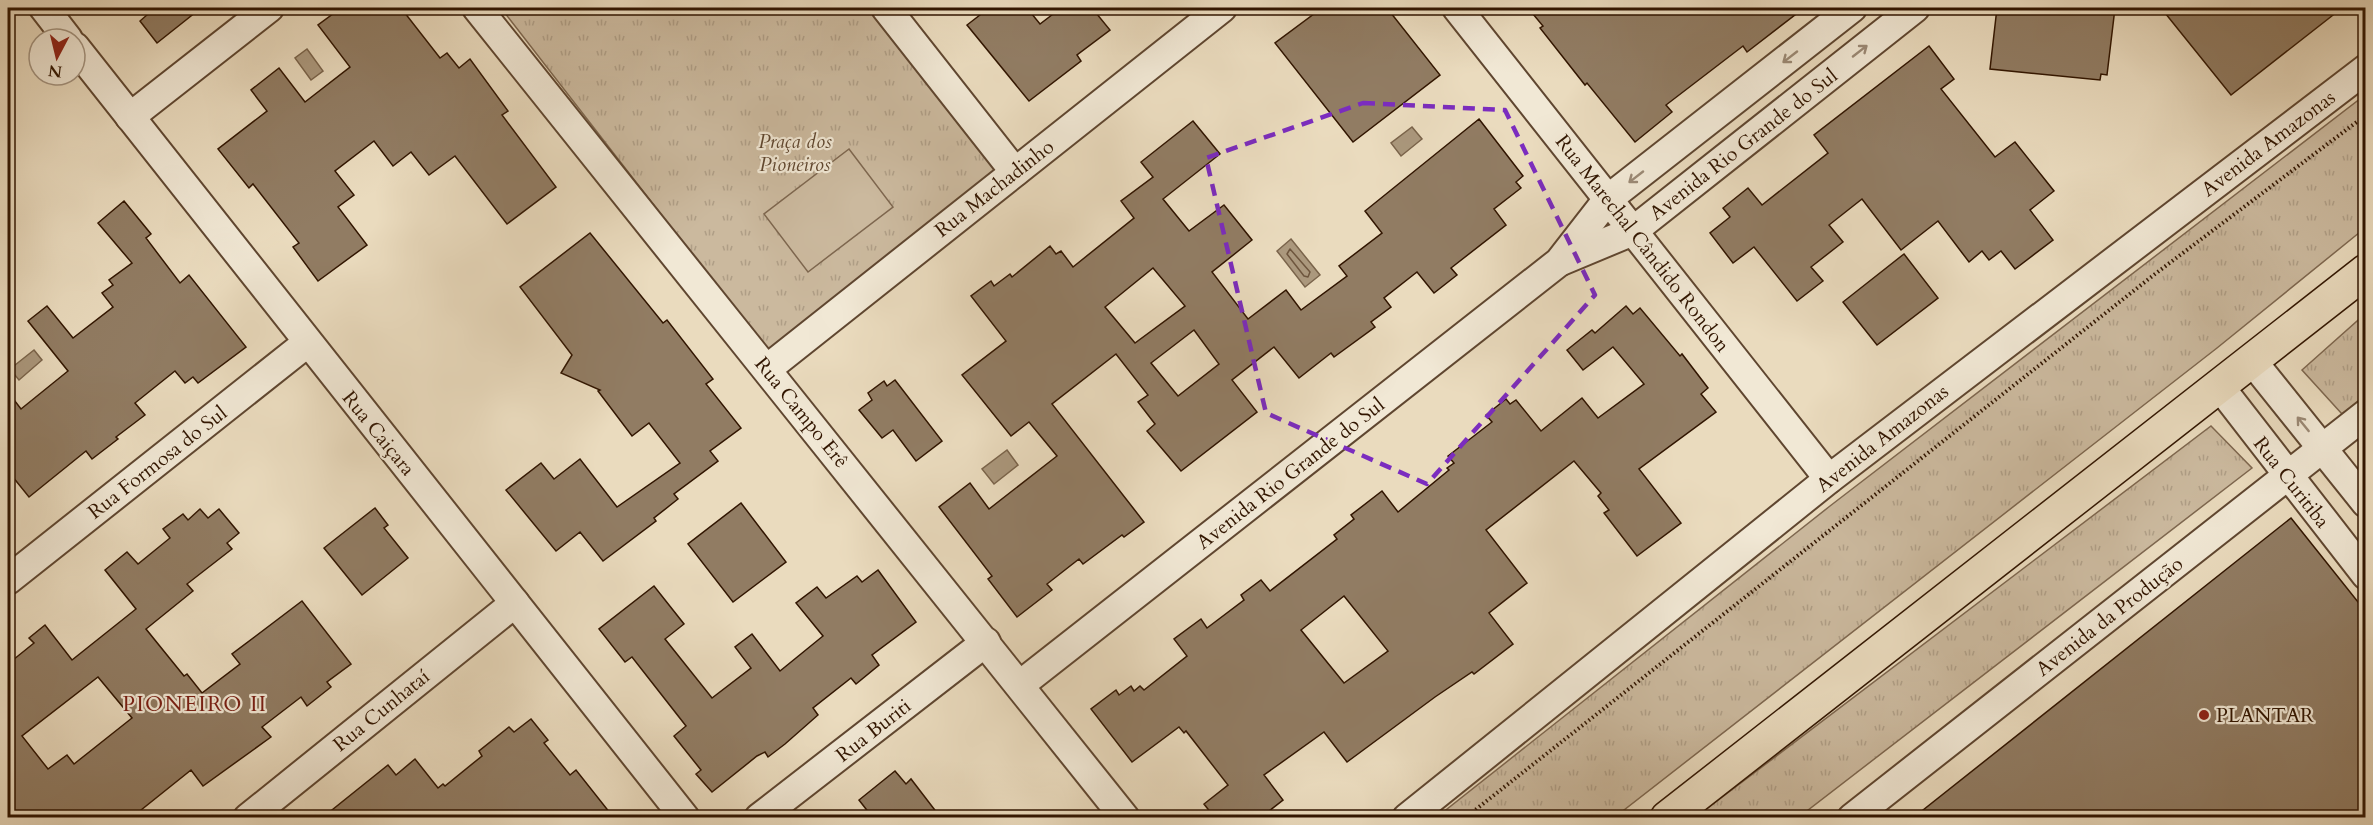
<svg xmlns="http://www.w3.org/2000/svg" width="2373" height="825" font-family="Cardo,serif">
<defs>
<pattern id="grass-tufts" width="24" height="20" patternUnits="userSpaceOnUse" patternTransform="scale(1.5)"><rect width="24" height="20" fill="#cbb99e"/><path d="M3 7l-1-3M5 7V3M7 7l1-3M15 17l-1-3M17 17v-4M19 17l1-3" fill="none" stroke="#af9e86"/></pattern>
</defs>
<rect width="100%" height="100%" fill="#eadbbe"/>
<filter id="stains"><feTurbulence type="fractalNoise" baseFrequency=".00333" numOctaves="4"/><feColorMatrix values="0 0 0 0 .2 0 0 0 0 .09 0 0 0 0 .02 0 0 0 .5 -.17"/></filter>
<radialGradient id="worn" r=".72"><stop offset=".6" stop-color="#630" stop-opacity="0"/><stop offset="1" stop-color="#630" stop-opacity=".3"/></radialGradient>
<g fill="url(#grass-tufts)" stroke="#7e674f" stroke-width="1.5">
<polygon points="501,8 877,8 1004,170 770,355"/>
<polygon points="2365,95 2365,228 2217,348 1615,817 1437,817 1830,506"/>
<polygon points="2365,314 2365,396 2342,414 2302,370"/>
<polygon points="2211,426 2252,468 1799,817 1696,817"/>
</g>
<polygon fill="#cbb99e" stroke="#7e674f" stroke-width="1.5" points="849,149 893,207 808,272 764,214"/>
<g fill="#ab987d" stroke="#7a644b" stroke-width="1.5">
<polygon points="307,49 323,71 311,80 295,58"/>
<polygon points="1412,127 1422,139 1401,156 1391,143"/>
<polygon points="1291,239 1320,275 1305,287 1277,251"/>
<polygon points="34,350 42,360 19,380 10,369"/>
<polygon points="1007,450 1018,465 994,484 982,469"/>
</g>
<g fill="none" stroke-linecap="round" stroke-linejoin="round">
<polygon stroke="#6e563e" stroke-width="1.5" points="1290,249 1310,272 1308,277 1304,276 1287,254"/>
</g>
<g fill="#917c63" stroke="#311500" stroke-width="1.5" fill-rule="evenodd">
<polygon points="155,8 201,8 157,43 140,21"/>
<polygon points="341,8 401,8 440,58 447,53 459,68 470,59 508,111 502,115 556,187 507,224 455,156 429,175 411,152 393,166 374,141 335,171 354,195 338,207 367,245 318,281 293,247 299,243 253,184 249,188 218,149 267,111 251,90 279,68 305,102 350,67 318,25"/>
<polygon points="989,8 1027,8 1040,24 1061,8 1092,8 1110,30 1077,55 1081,61 1029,101 967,25"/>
<polygon points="1322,8 1387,8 1440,75 1353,142 1275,43"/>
<polygon points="1528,8 1804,8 1747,52 1743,46 1666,105 1672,112 1635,142 1587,83 1585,85 1540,28 1543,26"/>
<polygon points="1997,8 2115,8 2107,75 2101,74 2100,80 1990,69"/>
<polygon points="2161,8 2342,8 2231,95"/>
<polygon points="1929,46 1954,79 1941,89 1995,157 2015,142 2054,191 2030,210 2053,240 2015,269 2001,251 1989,260 1982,251 1969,262 1938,221 1901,250 1862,199 1829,225 1843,242 1811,267 1823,281 1797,301 1754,247 1733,263 1710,233 1730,217 1723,208 1748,188 1762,205 1828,153 1814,135"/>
<path d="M1479 119 1523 176 1516 182 1521 188 1494 209 1506 225 1451 268 1457 275 1434 293 1417 272 1384 298 1391 307 1371 322 1375 327 1334 357 1331 353 1299 378 1274 347 1232 380 1257 412 1181 471 1147 431 1155 424 1138 402 1148 395 1116 354 1052 404 1144 522 1124 537 1122 535 1083 564 1079 559 1047 584 1052 590 1017 617 988 579 992 576 939 507 970 483 989 509 1057 456 1029 422 1011 436 962 375 1006 341 971 296 991 281 994 286 1010 274 1012 277 1050 246 1056 254 1061 251 1073 267 1134 218 1121 201 1153 177 1141 162 1193 121 1220 154 1163 199 1189 231 1224 205 1252 240 1212 272 1248 319 1286 290 1301 310 1347 276 1339 266 1382 233 1365 211ZM1153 268 1185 306 1135 343 1105 307ZM1194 330 1219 364 1178 396 1151 363Z"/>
<polygon points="124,201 151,234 146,238 180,283 189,275 246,347 198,383 193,377 185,383 175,371 135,403 145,415 116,437 118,439 92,459 86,451 29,497 8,471 8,392 21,409 68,371 28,321 47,306 73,338 113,307 102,293 113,285 109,280 132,263 98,223"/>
<polygon points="590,233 663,323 667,320 713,379 706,384 741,428 710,451 718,461 674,494 678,499 654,518 656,521 603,561 580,532 556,551 506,490 541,463 554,479 580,459 617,507 680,463 649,423 632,436 598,391 600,390 561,373 572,355 520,287"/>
<polygon points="1904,254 1938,298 1877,345 1843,302"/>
<path d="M1626 306 1633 314 1640 308 1680 356 1682 354 1708 388 1701 394 1716 412 1639 469 1681 523 1637 556 1604 513 1609 510 1598 496 1601 493 1574 461 1486 530 1527 583 1489 613 1513 644 1474 674 1472 672 1435 697 1347 762 1324 732 1264 775 1283 800 1260 818H1215L1204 804 1228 785 1186 731 1184 733 1179 727 1132 762 1091 709 1116 690 1119 695 1131 686 1134 691 1140 686 1144 690 1187 656 1174 639 1201 619 1207 628 1244 600 1241 595 1261 580 1270 591 1337 539 1334 535 1354 519 1351 515 1382 491 1398 512 1449 470 1447 468 1454 463 1448 456 1492 422 1486 415 1506 399 1510 404 1516 400 1541 431 1582 398 1598 418 1644 384 1613 347 1583 370 1567 350 1592 330 1595 333ZM1344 596 1388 651 1344 683 1301 630Z"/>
<polygon points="895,380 942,441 916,461 893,430 882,438 859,410 872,400 868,393 884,381 887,386"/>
<polygon points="741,503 786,562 733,602 688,544"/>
<polygon points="375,508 388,525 384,528 408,558 362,595 324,548"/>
<path d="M200 509 208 518 219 509 239 533 227 543 232 549 187 584 193 591 146 629 184 676 187 674 202 693 240 664 232 654 302 601 351 664 327 682 331 687 307 706 301 697 262 727 271 737 203 786 191 770 131 818H8V664L34 643 29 638 45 625 72 660 136 609 105 570 127 552 138 564 170 538 163 529 183 514 188 520ZM98 677 132 718 74 764 67 755 48 769 22 736Z"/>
<polygon points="2291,518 2366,612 2366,818 1913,818"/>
<polygon points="878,570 916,622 872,655 879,665 856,684 851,678 813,708 818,715 785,744 768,757 765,752 757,756 712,792 696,774 701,770 674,736 686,726 632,657 625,662 599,629 654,586 684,624 665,639 712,698 751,668 735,647 752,634 780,671 823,636 796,603 817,587 826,598 857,576 862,582"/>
<polygon points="531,719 548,740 544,743 570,775 576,770 614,818 322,818 388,765 396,775 415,759 438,788 443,784 445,786 482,756 479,751 509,727 514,732"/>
<polygon points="895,771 906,784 911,779 941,818 873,818 859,800"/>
</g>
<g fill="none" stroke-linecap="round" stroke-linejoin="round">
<defs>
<g id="minor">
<polyline points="44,8 68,39"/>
<polyline points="477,8 1125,818"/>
<polyline points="886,8 1015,172"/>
<polyline points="1457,8 1829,479"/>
<polyline points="75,47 685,818"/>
<polyline points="130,117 269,8"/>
<polyline points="1561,261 1633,231 1915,8"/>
<polyline points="2253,362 2366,503"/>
<polyline points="767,369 1222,8"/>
<polyline points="2220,387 2366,575"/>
<polyline points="8,580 307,343"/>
<polyline points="1020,685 1559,262 1608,199 1852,8"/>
<polyline points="248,818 515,603"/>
<polyline points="759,818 986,642"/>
<polyline points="1407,818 1829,479 2366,69"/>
<polyline points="1852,818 2366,414"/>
</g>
<polyline id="highway" points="1667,818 2366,271"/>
</defs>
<use href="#minor" stroke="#5f4630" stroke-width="32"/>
<use href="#highway" stroke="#311500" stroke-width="36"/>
<polyline stroke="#311500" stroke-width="4" stroke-dasharray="1.5 3" stroke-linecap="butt" points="1465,818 2155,274 2366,115"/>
<use href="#minor" stroke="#f1e8d5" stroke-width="28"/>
<use href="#highway" stroke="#eadbbe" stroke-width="33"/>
</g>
<defs><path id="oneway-shaft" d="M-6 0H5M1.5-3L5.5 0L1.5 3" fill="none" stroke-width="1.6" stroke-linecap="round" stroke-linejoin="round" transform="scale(1.5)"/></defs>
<g stroke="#9b8975">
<use href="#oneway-shaft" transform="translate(1860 51) rotate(-38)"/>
<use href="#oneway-shaft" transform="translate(1790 57) rotate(142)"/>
<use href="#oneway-shaft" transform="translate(1636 177) rotate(142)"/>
<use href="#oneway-shaft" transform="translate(2303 424) rotate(-129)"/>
</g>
<path fill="none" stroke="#7b2cbf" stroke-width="4.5" stroke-dasharray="12 8" stroke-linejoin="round" d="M1363 103 1505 110 1595 295 1427 484 1266 413 1206 158Z"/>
<circle fill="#8f2418" stroke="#f1e8d5" stroke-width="2" cx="2204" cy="715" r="6"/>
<g text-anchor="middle" stroke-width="4.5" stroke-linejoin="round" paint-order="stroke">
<g font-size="20" font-style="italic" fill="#5f462f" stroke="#f1e8d5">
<text x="795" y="148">Praça dos<tspan x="795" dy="23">Pioneiros</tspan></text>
</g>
<g font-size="20" fill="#311500" stroke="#f1e8d5">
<text transform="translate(2268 143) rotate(-37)" y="7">Avenida Amazonas</text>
<text transform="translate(1743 144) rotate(-38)" y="7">Avenida Rio Grande do Sul</text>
<text transform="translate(994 188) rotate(-38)" y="7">Rua Machadinho</text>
<text transform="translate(1643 243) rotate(52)" y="7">Rua Marechal Cândido Rondon</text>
<text transform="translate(802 412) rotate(51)" y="7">Rua Campo Erê</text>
<text transform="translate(379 433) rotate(51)" y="7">Rua Caiçara</text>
<text transform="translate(1882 438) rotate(-38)" y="7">Avenida Amazonas</text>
<text transform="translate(157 462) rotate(-38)" y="7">Rua Formosa do Sul</text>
<text transform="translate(1290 473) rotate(-38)" y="7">Avenida Rio Grande do Sul</text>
<text transform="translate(2292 482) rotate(52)" y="7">Rua Curitiba</text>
<text transform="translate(2109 616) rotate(-38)" y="7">Avenida da Produção</text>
<text transform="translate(381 710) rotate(-39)" y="7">Rua Cunhataí</text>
<text transform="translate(873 730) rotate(-38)" y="7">Rua Buriti</text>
</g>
<g font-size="20" fill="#311500" stroke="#f1e8d5" text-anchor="start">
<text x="2216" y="722">PLANTAR</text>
</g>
<g font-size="21" letter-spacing="1.5" fill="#7a1f14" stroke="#f1e8d5">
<text x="195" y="711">PIONEIRO II</text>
</g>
</g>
<rect width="2373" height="825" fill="none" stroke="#eadbbe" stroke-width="30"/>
<rect x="9" y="9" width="2355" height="807" fill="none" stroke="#311500" stroke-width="3"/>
<rect x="15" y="15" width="2343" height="795" fill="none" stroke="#311500" stroke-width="1.5"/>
<g transform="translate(57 57) rotate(187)"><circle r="28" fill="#f1e8d5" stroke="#a49480" stroke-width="1.5"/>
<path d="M0-4.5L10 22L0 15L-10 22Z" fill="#8f2418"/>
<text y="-9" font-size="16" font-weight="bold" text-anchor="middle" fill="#311500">N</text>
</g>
<rect width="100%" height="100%" filter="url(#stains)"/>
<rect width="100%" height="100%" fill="url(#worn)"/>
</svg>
